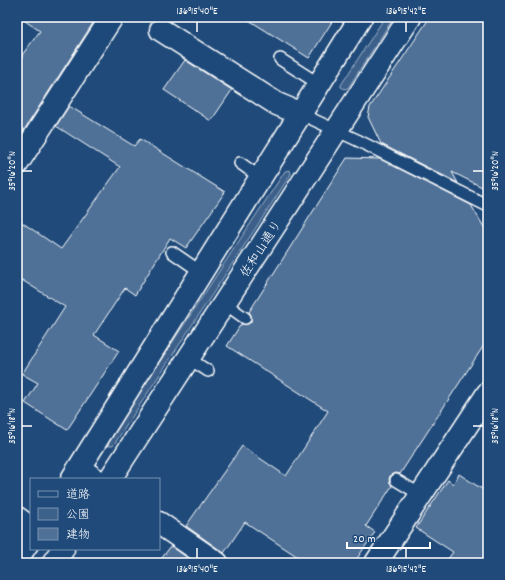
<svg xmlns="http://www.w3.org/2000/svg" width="505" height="580" font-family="Dekko,'Klee One',sans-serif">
<rect width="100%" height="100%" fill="#1f4a7a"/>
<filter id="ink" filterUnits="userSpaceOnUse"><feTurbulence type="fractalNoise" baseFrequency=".025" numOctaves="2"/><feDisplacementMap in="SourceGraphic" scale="8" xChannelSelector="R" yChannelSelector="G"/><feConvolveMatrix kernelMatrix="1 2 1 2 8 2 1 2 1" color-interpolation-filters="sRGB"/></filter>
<g filter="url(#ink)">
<g fill="#3c618b" stroke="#9eb0c5">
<polygon points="385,17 394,17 348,88 345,89 341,87 341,85"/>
<polygon points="290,170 291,174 113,446 109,446 107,442 285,171"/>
</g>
<g fill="#507197" stroke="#fff">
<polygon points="19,17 97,17 17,141 17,65 23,57 22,55 40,31"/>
<polygon points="244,17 335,17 309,58"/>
<polygon points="430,17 488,17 488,190 452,172 458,183 381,144 368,117 370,107"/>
<polygon points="185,60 232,90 211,121 164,90"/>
<polygon points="69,106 134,146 140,139 225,192 186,248 170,238 135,295 125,288 94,335 119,351 67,430 25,403 38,383 22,374 65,307 17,277 17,219 61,249 120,167 56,126"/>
<polygon points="347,158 380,159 471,205 488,234 488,339 400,474 396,473 390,476 389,480 392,486 366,526 375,532 354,563 307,563 245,522 224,553 186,526 242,446 286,476 328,411 227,346 241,324 248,324 251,322 251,315 249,312"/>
<polygon points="459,474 488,493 488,563 445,563 453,552 416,528 448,480 453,484"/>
<polygon points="171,546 195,563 158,563"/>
</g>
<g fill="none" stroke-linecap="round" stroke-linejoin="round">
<defs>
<g id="service">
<polyline points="280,59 319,84"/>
<polyline points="301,114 357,140 488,206"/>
<polyline points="240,163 261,178"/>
<polyline points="172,252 201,272"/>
<polyline points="224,303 245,318"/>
<polyline points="188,358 208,371"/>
<polyline points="396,480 421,495"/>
</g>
<g id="minor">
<polyline points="161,30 277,104 301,114"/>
<polyline points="17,164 112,17"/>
<polyline points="79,468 95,479"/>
<polyline points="17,518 31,528"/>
<polyline points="159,523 217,563"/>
<polyline points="376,563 488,393"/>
</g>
<g id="tertiary">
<polyline points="72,479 361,17"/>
<polyline points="110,479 410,17"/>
<polyline points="17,559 31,538"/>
<polyline points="53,563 63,549"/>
</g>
</defs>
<use href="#service" stroke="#fff" stroke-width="14"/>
<use href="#minor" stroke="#fff" stroke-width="25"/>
<use href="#tertiary" stroke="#fff" stroke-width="25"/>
<use href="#service" stroke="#1f4a7a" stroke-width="11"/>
<use href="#minor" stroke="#1f4a7a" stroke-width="22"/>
<use href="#tertiary" stroke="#1f4a7a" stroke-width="22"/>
</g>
</g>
<path fill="none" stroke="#fff" stroke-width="1.5" d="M197 22V32M406 22V32M22 171H32M473 171H483M22 426H32M473 426H483M197 548V558M406 548V558"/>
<g text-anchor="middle" stroke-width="3.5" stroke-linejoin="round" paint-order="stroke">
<g font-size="13" fill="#fff" stroke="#1f4a7a">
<text transform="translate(260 248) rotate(-57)" y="5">佐和山通り</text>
</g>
</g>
<rect width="505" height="580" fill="none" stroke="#1f4a7a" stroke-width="44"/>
<rect x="30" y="478" width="130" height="72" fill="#1f4a7a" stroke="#7992af"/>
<rect x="38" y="491" width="20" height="6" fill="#1f4a7a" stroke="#7992af"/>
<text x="66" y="498" font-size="12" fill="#ffffff">道路</text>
<rect x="38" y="508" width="20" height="12" fill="#3c618b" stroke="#7992af"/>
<text x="66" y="518" font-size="12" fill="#ffffff">公園</text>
<rect x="38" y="528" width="20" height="12" fill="#507197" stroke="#7992af"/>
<text x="66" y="538" font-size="12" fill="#ffffff">建物</text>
<path d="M347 542v6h83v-6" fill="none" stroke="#ffffff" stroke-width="2"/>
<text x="353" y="542" font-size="12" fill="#ffffff" stroke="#1f4a7a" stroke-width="3" paint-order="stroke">20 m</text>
<rect x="22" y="22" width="461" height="536" fill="none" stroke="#fff" stroke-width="1.5"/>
<g font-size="10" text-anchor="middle" fill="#fff">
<text x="197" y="14">136°15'40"E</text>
<text x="406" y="14">136°15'42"E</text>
<text transform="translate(11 171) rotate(-90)" y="4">35°16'20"N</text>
<text transform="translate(494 171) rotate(-90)" y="4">35°16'20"N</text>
<text transform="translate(11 426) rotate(-90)" y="4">35°16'18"N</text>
<text transform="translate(494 426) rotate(-90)" y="4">35°16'18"N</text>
<text x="197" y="572">136°15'40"E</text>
<text x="406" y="572">136°15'42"E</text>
</g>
</svg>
